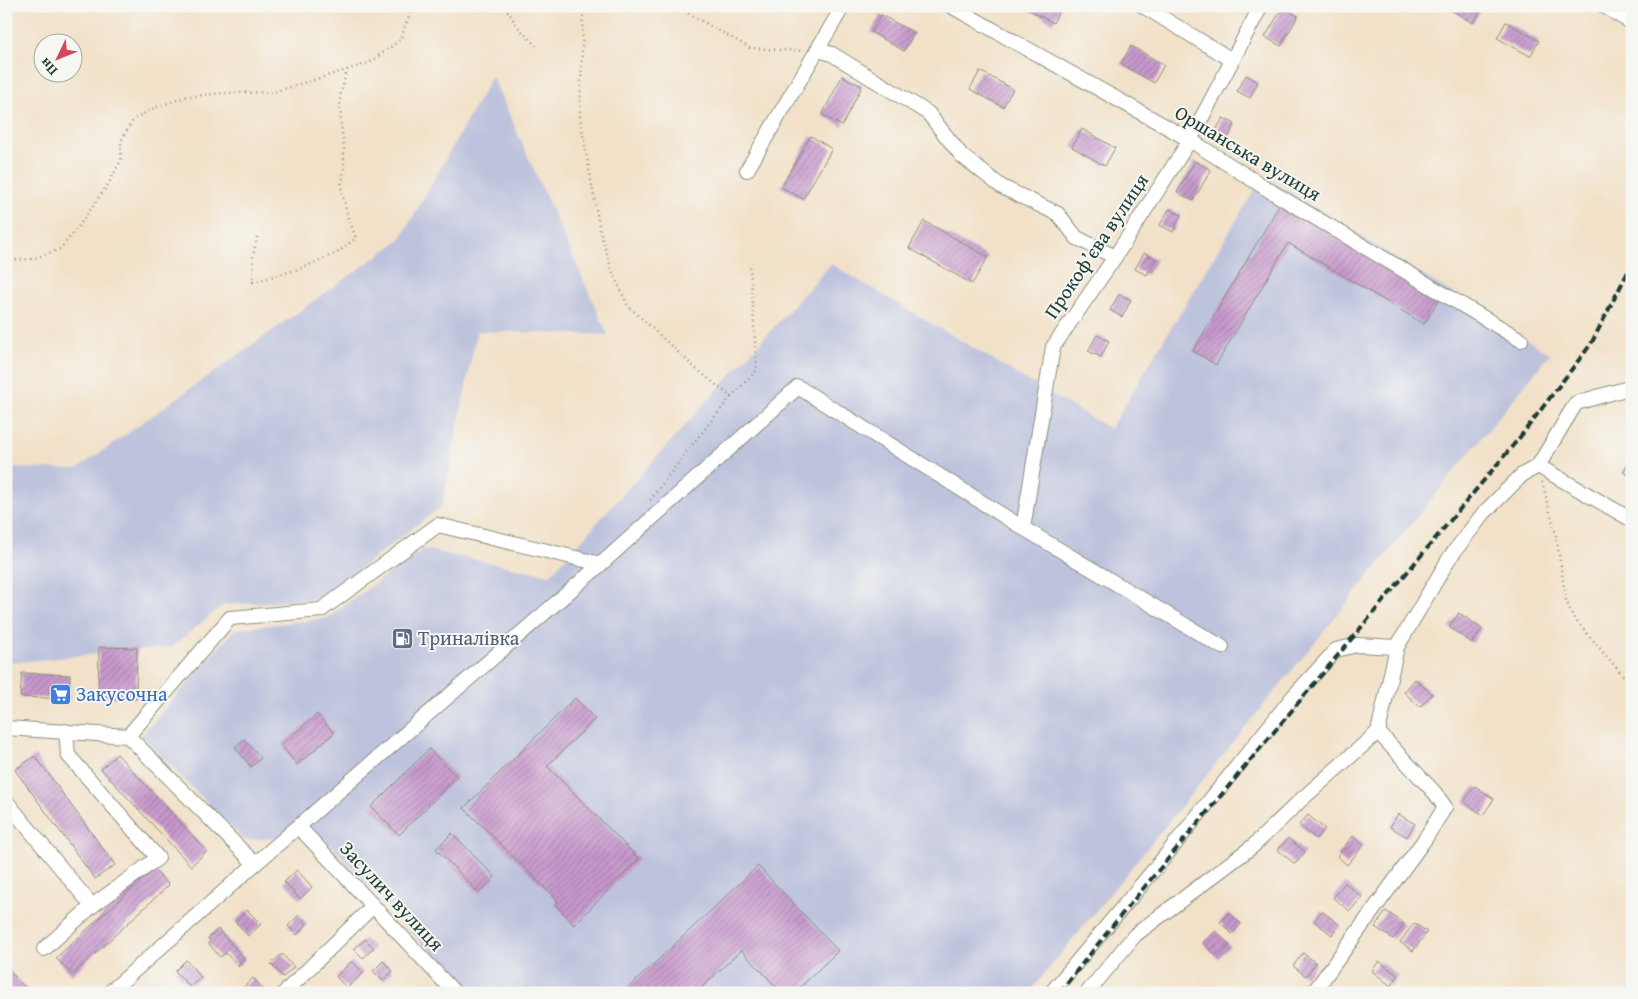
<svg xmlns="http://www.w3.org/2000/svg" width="1638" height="999" font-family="'Gentium Book Plus',serif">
<defs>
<pattern id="building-hatch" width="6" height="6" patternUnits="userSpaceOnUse" patternTransform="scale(1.25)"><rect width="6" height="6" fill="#c898cd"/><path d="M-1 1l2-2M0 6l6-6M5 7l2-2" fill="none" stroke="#a27da7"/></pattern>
</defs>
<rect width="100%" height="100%" fill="#f6f6f2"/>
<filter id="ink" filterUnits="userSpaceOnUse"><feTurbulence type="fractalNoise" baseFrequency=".02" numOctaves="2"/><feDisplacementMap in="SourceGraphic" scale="10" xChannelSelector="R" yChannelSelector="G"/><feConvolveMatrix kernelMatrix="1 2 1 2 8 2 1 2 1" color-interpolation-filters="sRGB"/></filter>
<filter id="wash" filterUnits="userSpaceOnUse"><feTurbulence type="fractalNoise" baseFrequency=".0096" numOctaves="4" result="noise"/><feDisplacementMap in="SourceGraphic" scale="20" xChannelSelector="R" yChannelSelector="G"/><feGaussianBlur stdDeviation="1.12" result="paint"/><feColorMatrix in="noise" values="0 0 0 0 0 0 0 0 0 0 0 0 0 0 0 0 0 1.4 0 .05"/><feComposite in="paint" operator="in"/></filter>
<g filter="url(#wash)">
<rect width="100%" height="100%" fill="#f2e1c8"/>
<g fill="#bec3dd">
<polygon points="492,76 608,335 477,331 442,506 320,599 223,605 172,647 6,663 6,468 77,469 400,240"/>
<polygon points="1263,176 1550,354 1029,993 468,993 322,836 244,840 141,736 235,629 327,618 423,549 550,575 831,264 1110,429"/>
</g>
<g id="blocks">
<g fill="url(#building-hatch)">
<polygon points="1022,6 1062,6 1053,23"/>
<polygon points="1445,6 1475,6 1481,10 1473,23"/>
<polygon points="1283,7 1298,16 1281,46 1265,37"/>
<polygon points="881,15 914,33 904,51 871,32"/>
<polygon points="1506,22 1539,41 1530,56 1497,38"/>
<polygon points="1131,46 1164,65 1154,83 1121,64"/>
<polygon points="980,71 1013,89 1003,107 970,89"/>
<polygon points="1246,75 1258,82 1250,98 1237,91"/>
<polygon points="842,76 862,86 842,126 822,115"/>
<polygon points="1223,118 1235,124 1227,140 1214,134"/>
<polygon points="1082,129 1115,148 1105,166 1072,147"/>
<polygon points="811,136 832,149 803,199 781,187"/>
<polygon points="1195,161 1211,170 1193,201 1177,192"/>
<polygon points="1280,204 1440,298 1424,324 1288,243 1216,365 1193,351"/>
<polygon points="1169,209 1181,215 1173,232 1160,225"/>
<polygon points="924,221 988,257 972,284 909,248"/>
<polygon points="1144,253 1156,259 1147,275 1135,269"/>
<polygon points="1119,294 1131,300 1122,317 1110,310"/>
<polygon points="1097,335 1109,341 1101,357 1088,351"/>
<polygon points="1632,457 1632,477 1623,472"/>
<polygon points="1459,613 1482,629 1472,643 1449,627"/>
<polygon points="99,647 137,648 136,698 98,697"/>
<polygon points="22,673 70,675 69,699 20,697"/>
<polygon points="1415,679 1432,694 1420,707 1404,692"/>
<polygon points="575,698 595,719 547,766 639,859 574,925 555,904 558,901 464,808"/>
<polygon points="317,714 334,733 297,765 281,745"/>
<polygon points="244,739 261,758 251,767 235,747"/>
<polygon points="429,749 457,777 399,835 371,807"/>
<polygon points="117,754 207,851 191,866 101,769"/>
<polygon points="35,756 115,865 95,879 15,770"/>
<polygon points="1475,786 1494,799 1483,815 1464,802"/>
<polygon points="1398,814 1415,824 1407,837 1390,827"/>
<polygon points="1308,815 1325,829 1316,839 1299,825"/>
<polygon points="452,833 495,877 479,893 436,849"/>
<polygon points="1353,836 1364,845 1347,865 1337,856"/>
<polygon points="1288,838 1305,852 1295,864 1278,850"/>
<polygon points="758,866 838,951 794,993 782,993 741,950 696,993 623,993"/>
<polygon points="153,869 169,885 72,975 56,958"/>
<polygon points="297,870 312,887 300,899 284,882"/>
<polygon points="1345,883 1362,897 1350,911 1333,898"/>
<polygon points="247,910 261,924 248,936 235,921"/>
<polygon points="1322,911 1340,925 1332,935 1314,921"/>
<polygon points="1386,911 1404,924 1393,939 1375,927"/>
<polygon points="1229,913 1241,924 1232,934 1220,922"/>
<polygon points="299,915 307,924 297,935 288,926"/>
<polygon points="1414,923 1427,932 1413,951 1400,942"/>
<polygon points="218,929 245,959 238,966 226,953 220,957 208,943 211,941 208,938"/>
<polygon points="1216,931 1230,946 1218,958 1203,943"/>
<polygon points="365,939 374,948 363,958 354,949"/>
<polygon points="1303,953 1316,963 1306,976 1293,966"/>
<polygon points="282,954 294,967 283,977 271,964"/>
<polygon points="186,960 201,977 190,987 175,971"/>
<polygon points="352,961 363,973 347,988 336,977"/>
<polygon points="383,961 393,971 383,981 373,971"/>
<polygon points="1379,961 1398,976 1391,986 1372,971"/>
<polygon points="6,967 30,993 6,993"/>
<polygon points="253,978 265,991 264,993 244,993 241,990"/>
</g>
</g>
</g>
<g filter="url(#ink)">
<use href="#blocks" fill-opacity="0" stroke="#888f7e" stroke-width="1"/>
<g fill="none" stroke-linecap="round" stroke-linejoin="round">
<defs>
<g id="minor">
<polyline points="951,6 1190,140 1272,192 1521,340"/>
<polyline points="1143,6 1232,60"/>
<polyline points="1604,6 1632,23"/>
<polyline points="818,50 832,54 928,113 962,156 1002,187 1058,214 1077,238 1115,257"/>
<polyline points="747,170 843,6"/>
<polyline points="1632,387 1576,403 1538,466 1632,520"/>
<polyline points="1023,528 1222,647"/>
<polyline points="6,728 128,736 255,864"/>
<polyline points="128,736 230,618 321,610 438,525 601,564"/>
<polyline points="6,801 92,906"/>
<polyline points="299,827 455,993"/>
<polyline points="44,949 92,906 158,858 68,755 66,731"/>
<polyline points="109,993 255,864 601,564 798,387 1023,528 1053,347 1115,257 1190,140 1261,6"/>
<polyline points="284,993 373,906"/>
<polyline points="1051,993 1158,865 1292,698 1336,650 1357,645 1397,647"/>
<polyline points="1087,993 1135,935 1253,846 1302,799 1378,732 1397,647 1450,557 1483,514 1522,475 1538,466"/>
<polyline points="1313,993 1425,839 1445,807 1435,793 1378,732"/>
</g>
</defs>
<use href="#minor" stroke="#888f7e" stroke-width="16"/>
<g stroke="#888f7e" stroke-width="2.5" stroke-dasharray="1 4" stroke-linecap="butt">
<polyline points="508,6 507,10 518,27 536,46"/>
<polyline points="581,6 583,13 580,117 600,231 612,271 628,306 694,367 731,397 687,451 648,503"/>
<polyline points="675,6 750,48 803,51"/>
<polyline points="257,237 253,256 253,282 302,268 337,253 356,238 348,218 341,187 344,170 344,149 341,124 340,96 347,70"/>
<polyline points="6,262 12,260 33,259 60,249 79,226 109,183 121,160 121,141 133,120 154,108 185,97 224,93 274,92 369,63 400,40 411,11 409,6"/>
<polyline points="731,397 757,370 750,266"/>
<polyline points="1542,482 1556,535 1566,600 1573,617 1632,686"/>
</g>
<use href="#minor" stroke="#fff" stroke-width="14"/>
<polyline stroke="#1f3d34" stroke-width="4" stroke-dasharray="8 4" stroke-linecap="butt" points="1059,993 1122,914 1520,437 1591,344 1632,264"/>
</g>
</g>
<defs>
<symbol id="fuel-square" viewBox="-11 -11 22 22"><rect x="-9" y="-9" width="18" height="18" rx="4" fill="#5c6f8a" stroke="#f6f6f2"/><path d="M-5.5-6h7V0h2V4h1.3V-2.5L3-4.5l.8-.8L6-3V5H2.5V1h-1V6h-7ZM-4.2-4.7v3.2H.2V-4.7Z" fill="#fff"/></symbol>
<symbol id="supermarket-square" viewBox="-11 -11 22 22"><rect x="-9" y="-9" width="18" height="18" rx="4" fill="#3f7fe0" stroke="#f6f6f2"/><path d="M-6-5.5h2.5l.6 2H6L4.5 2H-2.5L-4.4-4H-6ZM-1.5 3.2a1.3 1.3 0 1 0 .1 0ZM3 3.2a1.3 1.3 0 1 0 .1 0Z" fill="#fff"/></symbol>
</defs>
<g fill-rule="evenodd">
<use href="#fuel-square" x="390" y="626" width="25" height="25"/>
<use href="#supermarket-square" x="48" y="682" width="25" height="25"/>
</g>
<g text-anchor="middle" stroke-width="4" stroke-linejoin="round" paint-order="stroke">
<g font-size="20" fill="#1f3d34" stroke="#f6f6f2">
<text transform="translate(1248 153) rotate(31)" y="7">Оршанська вулиця</text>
<text transform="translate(1096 246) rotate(-56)" y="7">Прокоф’єва вулиця</text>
<text transform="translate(392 896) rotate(47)" y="7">Засулич вулиця</text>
</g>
<g font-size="20" fill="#4e5e75" stroke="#f6f6f2" text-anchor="start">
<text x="418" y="645">Триналівка</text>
</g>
<g font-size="20" fill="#366cbe" stroke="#f6f6f2" text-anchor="start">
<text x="76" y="701">Закусочна</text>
</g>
</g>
<rect width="1638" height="999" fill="none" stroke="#f6f6f2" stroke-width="25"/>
<g transform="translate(58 58) rotate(227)"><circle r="24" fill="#f6f6f2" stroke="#a0aca6"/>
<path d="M0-4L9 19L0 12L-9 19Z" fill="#d1495b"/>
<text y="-8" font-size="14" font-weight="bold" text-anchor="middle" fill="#1f3d34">Пн</text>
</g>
</svg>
